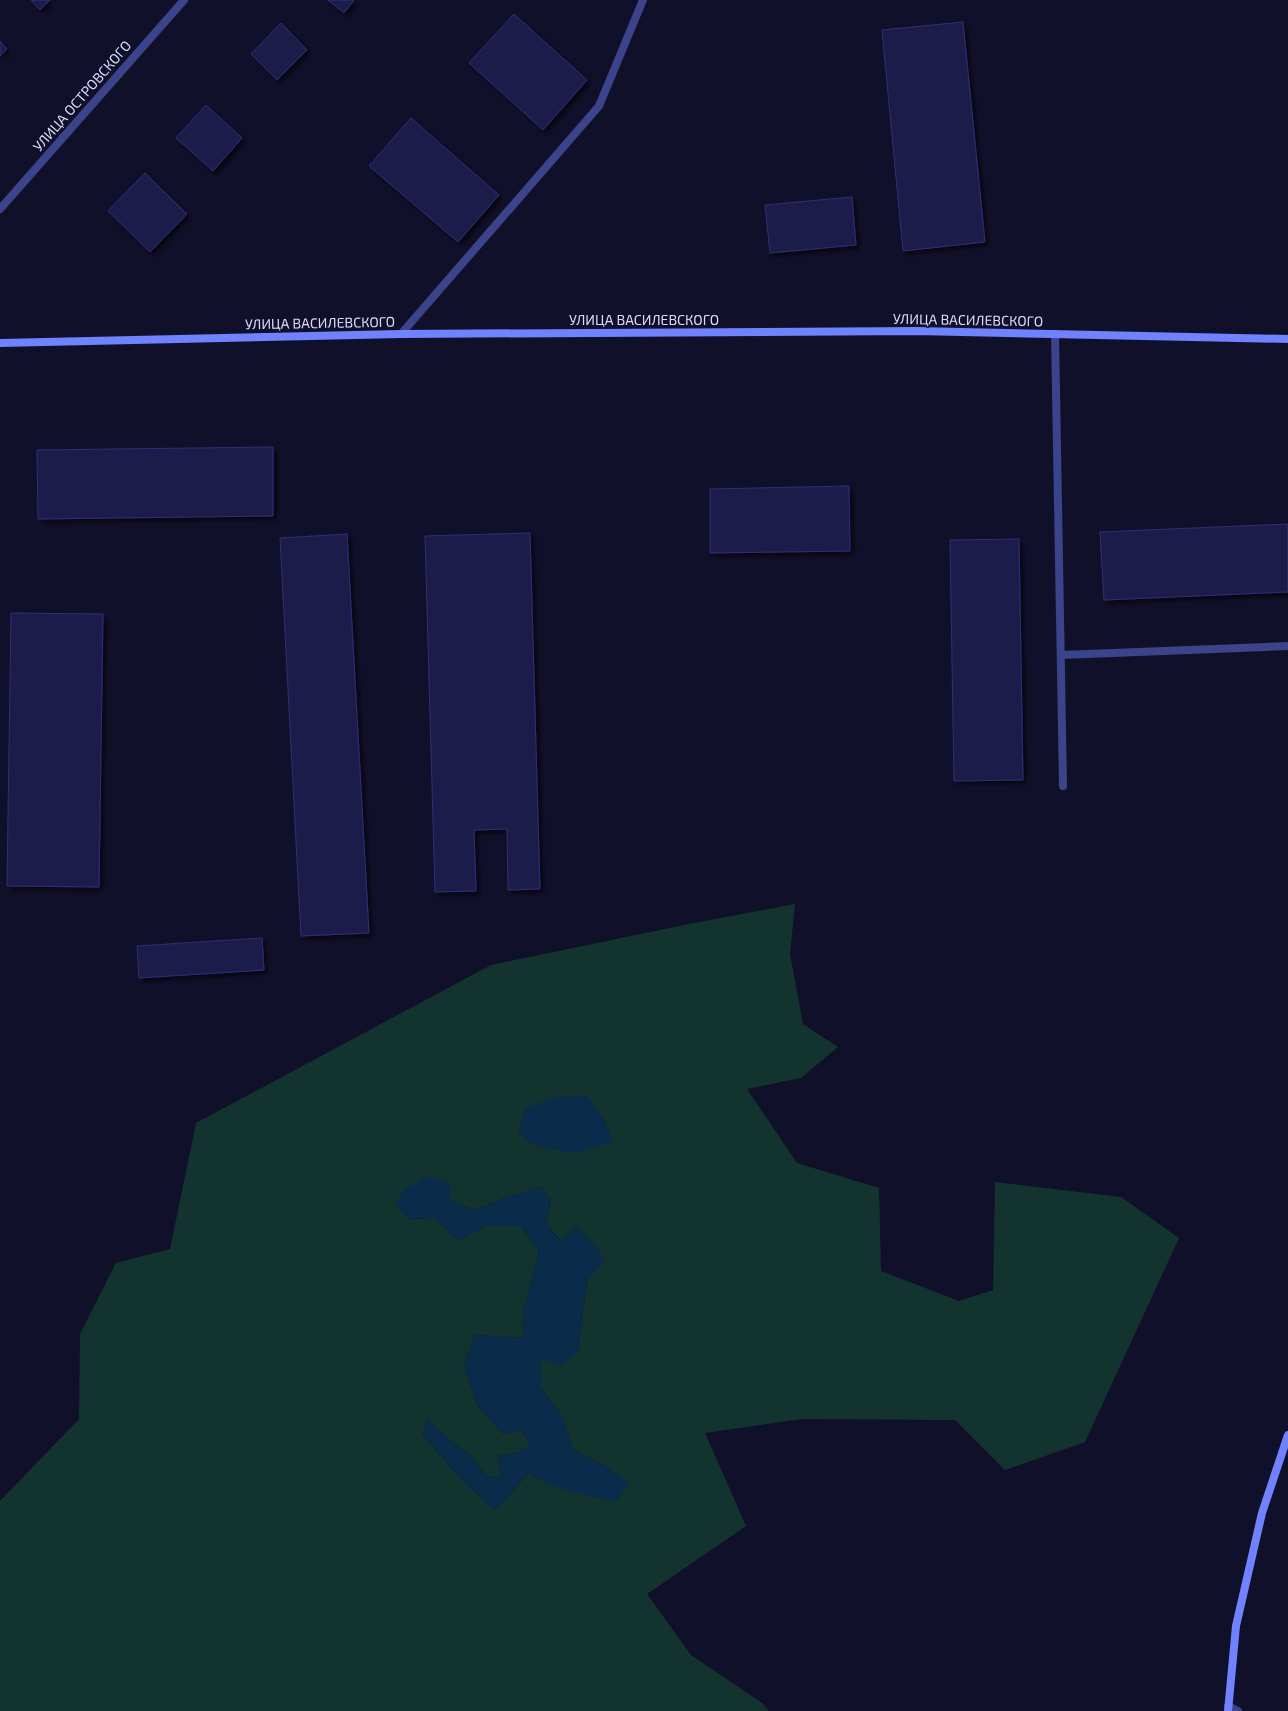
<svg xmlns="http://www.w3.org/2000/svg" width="1288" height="1711" font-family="'Exo 2',sans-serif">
<defs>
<filter id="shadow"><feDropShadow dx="3.5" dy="3.5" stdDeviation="2" flood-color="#0009"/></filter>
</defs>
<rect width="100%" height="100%" fill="#11102a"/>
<path fill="#13342e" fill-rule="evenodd" d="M795 904 790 954 803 1024 838 1047 801 1078 747 1089 797 1163 879 1188 881 1271 959 1301 993 1290 995 1182 1121 1197 1179 1238 1085 1442 1005 1470 955 1420 802 1419 705 1433 746 1526 647 1594 691 1655 762 1703 769 1711H0V1501L79 1419 80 1334 116 1263 170 1249 196 1123 491 965 684 925ZM541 1187 551 1199 546 1224 561 1241 577 1226 605 1261 588 1278 582 1316 578 1352 541 1359V1387L563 1418 572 1449 610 1469 550 1485 529 1473 495 1510 460 1478 422 1434 428 1420 450 1440 471 1456 486 1476 502 1478 498 1456 520 1452 531 1445 521 1430 503 1434 477 1405 464 1365 475 1335 524 1338 523 1313 539 1251 521 1226H485L459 1241 434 1218 408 1219 450 1201 475 1210 505 1198Z"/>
<g fill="#0a2b49">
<polygon points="587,1096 603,1118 614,1142 574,1153 536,1146 518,1133 525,1108 556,1097"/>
<polygon points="425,1177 451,1183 450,1201 475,1210 505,1198 541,1187 551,1199 546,1224 560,1241 577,1226 596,1246 605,1261 588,1278 582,1316 578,1352 561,1366 541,1359 541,1387 563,1418 572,1449 610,1469 629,1483 616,1502 585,1495 550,1485 529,1473 495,1510 460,1478 422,1434 428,1419 450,1440 471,1456 486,1476 502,1478 498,1456 520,1452 531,1445 521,1430 503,1434 477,1405 464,1365 475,1335 524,1338 523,1313 539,1251 521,1226 485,1226 459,1241 434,1218 408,1219 396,1205 403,1191"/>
</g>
<g fill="#1e1c4b" stroke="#312e78" filter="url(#shadow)">
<polygon points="31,0 50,0 40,10"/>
<polygon points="328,0 354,0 344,13"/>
<polygon points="514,14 587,80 543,130 469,63"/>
<polygon points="963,22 985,242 903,251 882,30"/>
<polygon points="281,23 307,50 277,80 251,54"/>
<polygon points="0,41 7,49 0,56"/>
<polygon points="206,105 242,138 213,171 176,138"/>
<polygon points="411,118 499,195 458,242 369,166"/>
<polygon points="145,173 187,214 150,252 108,211"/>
<polygon points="852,197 856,245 770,253 765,205"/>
<polygon points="273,447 273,516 38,519 37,450"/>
<polygon points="849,486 850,551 710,553 710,489"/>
<polygon points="1288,524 1288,592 1104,600 1100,532"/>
<polygon points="530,533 540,889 508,890 507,829 474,830 476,891 435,892 425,536"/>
<polygon points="347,534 369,933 301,936 280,538"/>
<polygon points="1019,539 1023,780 954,781 950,540"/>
<polygon points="11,613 103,614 99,887 7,886"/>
<polygon points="262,938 264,970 139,978 137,946"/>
</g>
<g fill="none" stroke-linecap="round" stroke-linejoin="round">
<g stroke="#3b448a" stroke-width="8">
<polyline points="401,334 599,106 643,0"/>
<polyline points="1055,334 1063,786"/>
<polyline points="1061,655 1288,646"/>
<polyline points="1228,1706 1238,1711"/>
</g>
<polyline stroke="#3b448a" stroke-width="8" points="0,209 184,0"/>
<g stroke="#7082ff" stroke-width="8">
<polyline points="0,343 401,334 917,331 1288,339"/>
<polyline points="1228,1711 1236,1626 1262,1513 1288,1435"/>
</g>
</g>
<g text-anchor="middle" stroke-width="3" stroke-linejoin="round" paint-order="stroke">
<g font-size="14" fill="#d9dbff" stroke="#11102a">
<text transform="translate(82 96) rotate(-49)" y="5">УЛИЦА ОСТРОВСКОГО</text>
<text x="644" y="325">УЛИЦА ВАСИЛЕВСКОГО</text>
<text transform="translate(968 320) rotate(1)" y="5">УЛИЦА ВАСИЛЕВСКОГО</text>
<text transform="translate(320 323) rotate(-1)" y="5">УЛИЦА ВАСИЛЕВСКОГО</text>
</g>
</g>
</svg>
